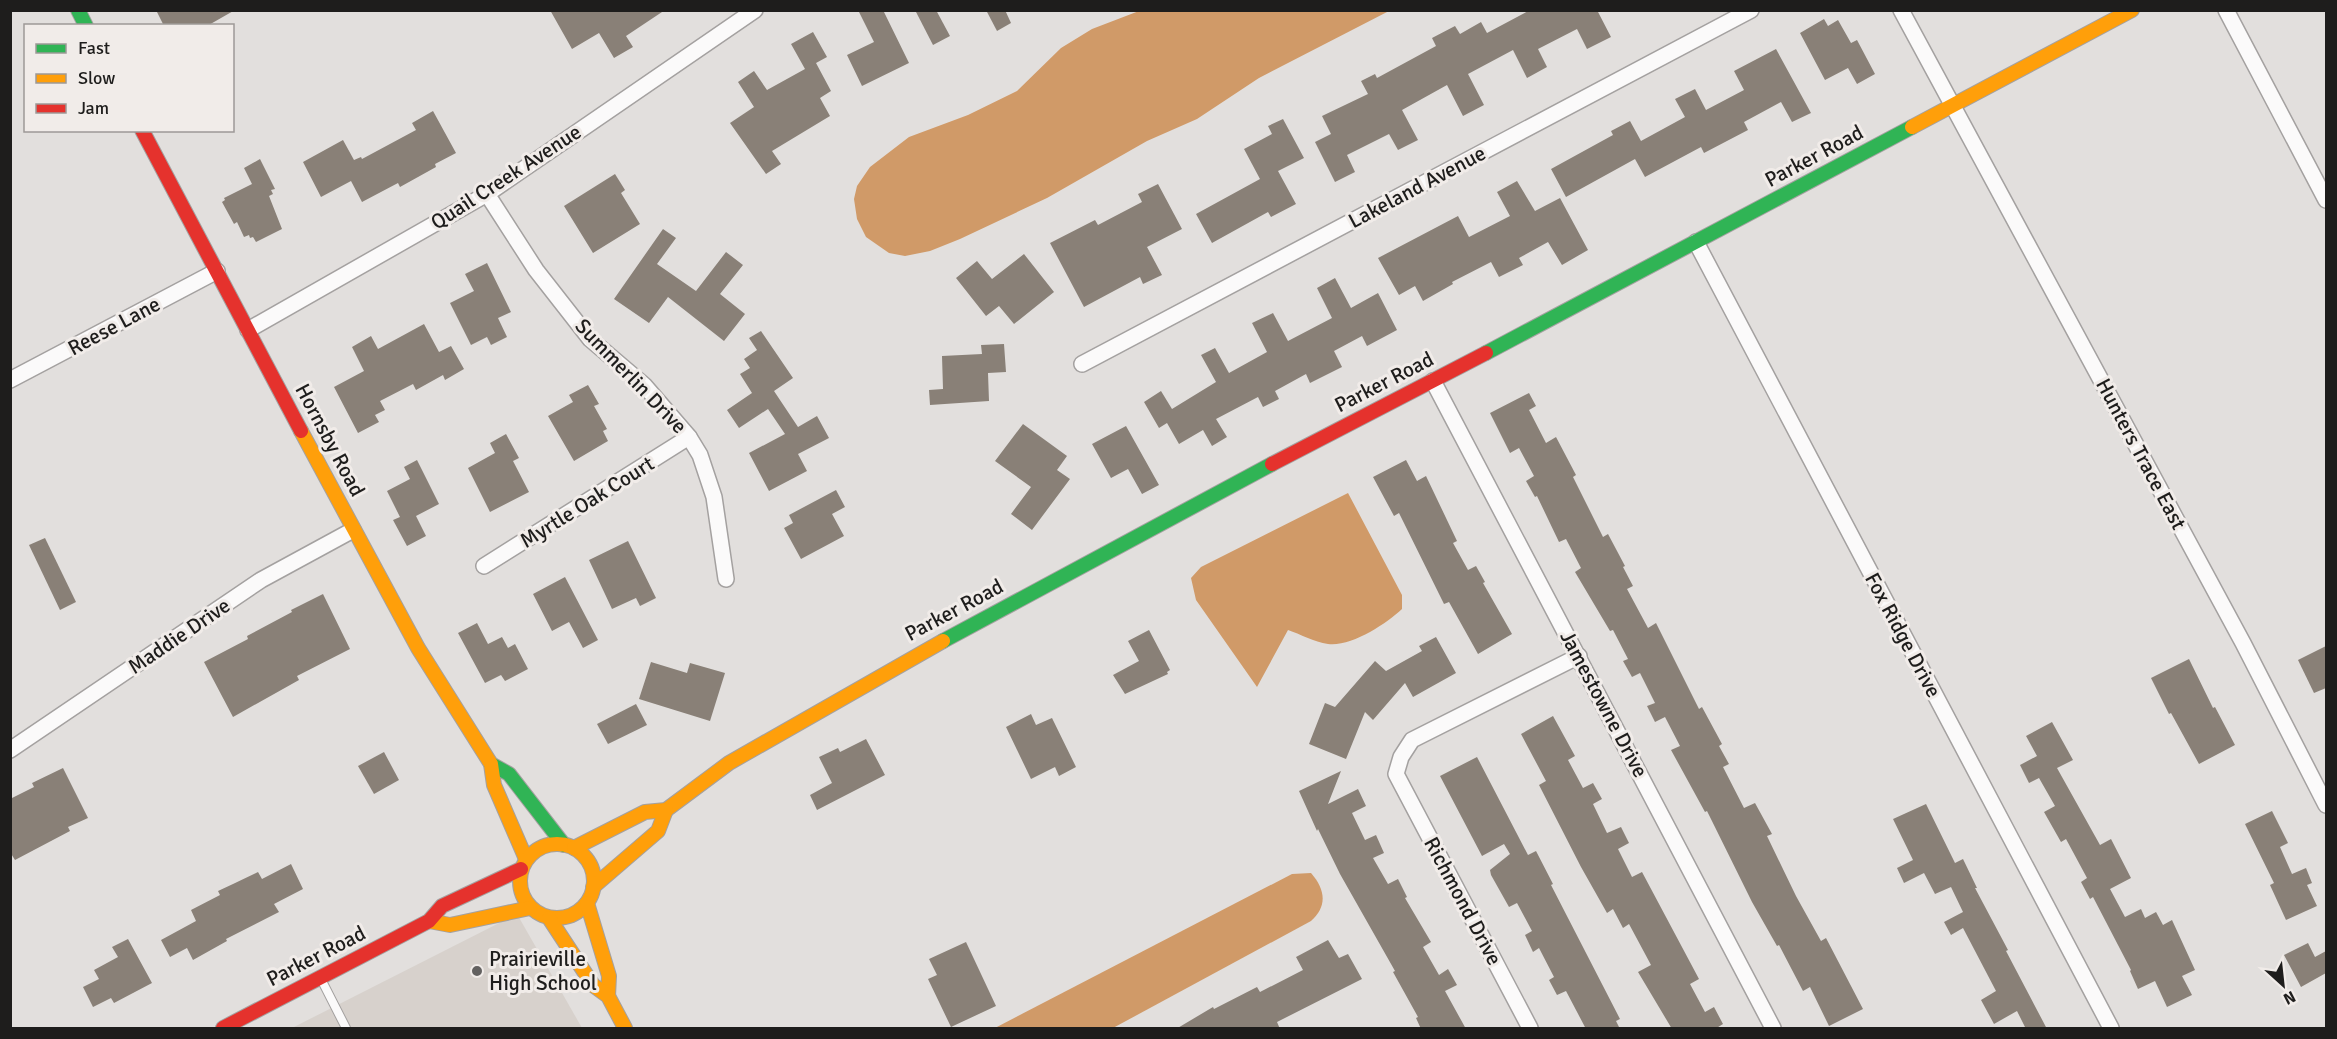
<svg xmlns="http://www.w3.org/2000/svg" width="2337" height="1039" font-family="Signika,sans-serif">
<rect width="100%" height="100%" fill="#e2dfdd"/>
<polygon fill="#d7d1cc" points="517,914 582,1028 292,1028"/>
<g fill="#d09a68">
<polygon points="1139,11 1389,11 1259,78 1197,119 1147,141 1047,198 960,239 930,251 905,256 889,253 866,237 857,219 854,199 857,186 870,167 909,137 968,115 1017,91 1061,48 1092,29"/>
<path d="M1348 493 1402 595V609C1386 624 1351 647 1328 644 1314 642 1300 634 1288 630L1257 687 1196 600 1191 578 1201 567Z"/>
<path d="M1311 873C1325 889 1328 906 1311 921L1113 1028H995L1292 874Z"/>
</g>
<g fill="#898077">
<polygon points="156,10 235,10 207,26 164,26"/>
<polygon points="550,10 665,10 626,36 633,47 614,58 599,33 572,49"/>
<polygon points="858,10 883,10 909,63 862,86 847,55 874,42"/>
<polygon points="915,10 936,10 950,36 933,45"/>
<polygon points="986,10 1005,10 1011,23 997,31"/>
<polygon points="1530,10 1597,10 1611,37 1587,49 1577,29 1538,49 1547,67 1527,78 1513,50 1468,74 1484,105 1463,116 1447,85 1402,110 1418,140 1398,150 1389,134 1347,155 1355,172 1335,182 1315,142 1331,134 1322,116 1368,94 1361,81 1375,74 1377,78 1436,46 1432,38 1455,26 1460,34 1481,22 1487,33"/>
<polygon points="1824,19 1828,26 1838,20 1851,43 1857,40 1875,74 1857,84 1848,68 1825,80 1800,33"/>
<polygon points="813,32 827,57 816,63 831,91 820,98 830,116 772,151 781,164 766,174 730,123 754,107 738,82 754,71 767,90 805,69 791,44"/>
<polygon points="1776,49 1811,113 1792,122 1781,102 1744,122 1748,130 1704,153 1701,147 1645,177 1635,159 1566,197 1551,169 1613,135 1611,131 1630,121 1641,141 1685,117 1675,99 1695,89 1706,110 1744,90 1734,71"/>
<polygon points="433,111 456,153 435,164 436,167 400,187 398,183 362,202 351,181 321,197 303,162 343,140 354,160 361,157 362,159 416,130 412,123"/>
<polygon points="1283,119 1304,158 1278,171 1296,204 1271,217 1268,212 1212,243 1196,214 1260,179 1244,149 1272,134 1268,126"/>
<polygon points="260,159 275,189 271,190 273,194 269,196 282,229 256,242 253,237 250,238 249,235 244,237 237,222 234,224 222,202 225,200 224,198 252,184 244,168"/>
<polygon points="615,174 625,190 621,193 640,224 593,253 564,206"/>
<polygon points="1517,181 1535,211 1560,198 1588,250 1562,265 1548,242 1519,258 1523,265 1499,277 1491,262 1452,282 1453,284 1423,301 1415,286 1399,295 1378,258 1458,216 1469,237 1510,216 1497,192"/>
<polygon points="1158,184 1182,229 1147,247 1162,275 1143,284 1140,277 1084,307 1050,243 1095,220 1098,225 1142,202 1138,194"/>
<polygon points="663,229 676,238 657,264 696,291 726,252 743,265 720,294 745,314 724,341 668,297 649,323 614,299"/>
<polygon points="1024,254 1054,292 1014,324 999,306 986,316 956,278 977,261 992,279"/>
<polygon points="487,263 511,312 498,318 507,337 491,345 487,337 471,345 450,303 474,291 465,274"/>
<polygon points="1335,278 1351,308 1378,293 1397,330 1367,346 1362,336 1334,351 1342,367 1310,383 1306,374 1275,391 1279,399 1263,407 1258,397 1216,419 1227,437 1212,446 1203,430 1179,444 1167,423 1159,428 1144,402 1161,391 1172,409 1216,382 1201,355 1215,348 1229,373 1267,352 1252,323 1273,313 1288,341 1332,318 1317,288"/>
<polygon points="424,324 439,352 451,346 464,369 445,380 443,375 416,390 413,384 380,401 385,410 375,415 379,422 358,433 334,387 364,371 352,347 371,336 378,349"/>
<polygon points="761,331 793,378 774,391 798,427 817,416 829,438 798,454 807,471 769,491 749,453 785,434 768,409 739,428 727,410 752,393 740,374 750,368 744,359 757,350 749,338"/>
<polygon points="1004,344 1006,372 988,373 989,401 930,405 929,390 943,389 942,356 982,354 981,345"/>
<polygon points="588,385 599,404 594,406 607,429 603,431 608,441 574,461 548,416 573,402 569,395"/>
<polygon points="1529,393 1536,406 1529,410 1546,443 1556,437 1576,475 1573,477 1603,537 1608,534 1625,566 1623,567 1633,586 1627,589 1648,628 1656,623 1699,709 1702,707 1722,744 1719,746 1729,764 1723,767 1744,808 1755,803 1772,834 1767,836 1796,896 1821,941 1826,938 1863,1009 1829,1026 1810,987 1803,991 1779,945 1777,946 1752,902 1707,811 1705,812 1671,750 1680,746 1665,717 1655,722 1647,706 1655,703 1640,673 1632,677 1623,661 1628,659 1613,630 1610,631 1575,572 1581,568 1566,539 1559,542 1537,496 1535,497 1526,481 1534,476 1519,448 1510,453 1490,413"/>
<polygon points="1023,424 1067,456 1057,470 1070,479 1032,530 1011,514 1031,487 995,461"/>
<polygon points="1126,426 1159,485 1142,494 1128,469 1111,478 1092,444"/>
<polygon points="506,434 519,458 513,461 529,492 490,512 468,468 495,453 490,443"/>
<polygon points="417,460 439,504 416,516 426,536 407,546 393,520 400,517 387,491 410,479 404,467"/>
<polygon points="1406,460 1417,481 1426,476 1457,541 1453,543 1468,570 1476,566 1485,582 1483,583 1512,634 1478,654 1449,602 1444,604 1399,513 1394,516 1373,477"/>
<polygon points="836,490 845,507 832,514 844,536 801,559 784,528 793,523 789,515"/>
<polygon points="45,538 76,602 60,610 29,545"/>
<polygon points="628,541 656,598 640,606 636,598 612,609 589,560"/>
<polygon points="565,577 598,640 583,648 569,622 552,631 533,594"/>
<polygon points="323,594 350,649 297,676 299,680 233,717 204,662 248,639 247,636 292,612 291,610"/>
<polygon points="477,623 488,644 502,637 508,648 515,644 528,669 505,681 501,675 485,683 458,633"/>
<polygon points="1149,630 1170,670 1167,672 1168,674 1125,694 1113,675 1139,661 1128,641"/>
<polygon points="1436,637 1456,673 1413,697 1405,683 1373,720 1365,712 1346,759 1309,744 1325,703 1335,707 1375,661 1386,671 1422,651 1419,646"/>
<polygon points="2326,646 2326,688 2314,693 2298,660"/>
<polygon points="2189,659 2213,708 2215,707 2235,745 2199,764 2171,713 2169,714 2151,678"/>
<polygon points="651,662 687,673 690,663 725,673 710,721 639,699"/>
<polygon points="636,704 647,725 608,744 597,724"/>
<polygon points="1031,714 1036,725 1052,718 1076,767 1059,776 1055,767 1031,779 1006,727"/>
<polygon points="1553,716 1575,756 1568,760 1583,788 1593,783 1602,799 1593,804 1607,833 1621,827 1629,843 1618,849 1632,877 1642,872 1699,979 1690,984 1705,1012 1714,1007 1723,1024 1715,1029 1672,1029 1638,972 1651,965 1629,924 1623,928 1613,909 1607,913 1581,867 1539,785 1546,781 1521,734"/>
<polygon points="2052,722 2073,760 2057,768 2100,845 2111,839 2131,878 2110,889 2125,917 2141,909 2145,918 2156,912 2163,925 2172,920 2195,970 2182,976 2192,995 2167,1007 2155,981 2138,989 2130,971 2131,970 2093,897 2090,899 2081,882 2087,878 2066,839 2061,842 2044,812 2055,806 2039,778 2029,783 2020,765 2037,756 2026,736"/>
<polygon points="866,739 885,775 817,810 810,795 832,783 819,757 838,748 840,752"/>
<polygon points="384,752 399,780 374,794 358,766"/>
<polygon points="1477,757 1528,855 1536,851 1553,884 1551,885 1620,1019 1616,1021 1620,1029 1586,1029 1566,991 1557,995 1549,980 1554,977 1539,948 1533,952 1525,935 1532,931 1517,903 1509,907 1491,875 1490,870 1510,854 1504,844 1482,856 1440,776"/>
<polygon points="63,768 88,818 68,827 70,831 15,860 10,852 10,799 34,787 32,783"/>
<polygon points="1341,771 1328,804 1358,789 1366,806 1352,813 1365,840 1376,835 1384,853 1373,858 1388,884 1398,879 1407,897 1405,898 1431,942 1423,947 1439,975 1448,969 1457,985 1445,991 1466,1029 1421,1029 1416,1018 1418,1017 1393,972 1395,971 1340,874 1318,829 1317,831 1299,791"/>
<polygon points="1926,804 1955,863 1963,859 1977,888 1975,888 2008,950 2006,951 2047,1029 2026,1029 2017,1011 1994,1024 1981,1000 1996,991 1963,928 1951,935 1944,922 1963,912 1951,887 1935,894 1924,873 1904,883 1897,868 1913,860 1893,819"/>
<polygon points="2272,811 2288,843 2280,847 2292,874 2306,868 2312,883 2307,885 2317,906 2286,920 2270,885 2274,883 2245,824"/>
<polygon points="291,864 303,889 274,904 279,912 226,939 227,941 193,960 187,948 170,957 161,940 196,921 191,910 220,895 218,891 233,884 258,872 262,879"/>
<polygon points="128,939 152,983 114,1003 111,998 93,1007 83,987 99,979 94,970 118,957 112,947"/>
<polygon points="1328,940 1339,958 1348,954 1362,979 1277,1022 1280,1029 1176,1029 1213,1007 1214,1009 1257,987 1260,992 1303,970 1296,957"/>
<polygon points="966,942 996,1006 951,1027 928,979 937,975 929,959"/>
<polygon points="2308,943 2315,957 2326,951 2326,973 2301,987 2284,955"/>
</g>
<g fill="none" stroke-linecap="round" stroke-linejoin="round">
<defs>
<polyline id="lane" points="321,979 346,1028"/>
<g id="street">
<polyline points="1901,10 2243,643 2326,805"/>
<polyline points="2226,10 2326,200"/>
<polyline points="487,194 536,270 590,339 644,385 689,437 700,455 714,497 726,579"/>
<polyline points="1696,242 2111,1028"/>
<polyline points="248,330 487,194 755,10"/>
<polyline points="1082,364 1751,10"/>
<polyline points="10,380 217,271"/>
<polyline points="1433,381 1773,1028"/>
<polyline points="484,566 689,437"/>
<polyline points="10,750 261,580 353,530"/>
<polyline points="1530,1028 1396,774 1401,757 1412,740 1579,656"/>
</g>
<g id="fast">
<polyline points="78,10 86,26"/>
<polyline points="1486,353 1912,127"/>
<polyline points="943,641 1272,464"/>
<polyline points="491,764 509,774 564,845"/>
</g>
<g id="slow">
<polyline points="1912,127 2132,10"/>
<polyline points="301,431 418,648 491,764 494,785 526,859"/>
<circle cx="557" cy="881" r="37"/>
<polyline points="574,848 645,812 666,810 729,763 943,641"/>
<polyline points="593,887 658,831 666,810"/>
<polyline points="587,903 609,976 608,996"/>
<polyline points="549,918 593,985 608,996 625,1028"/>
<polyline points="429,921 450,925 530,908"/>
</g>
<g id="jam">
<polyline points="142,130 301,431"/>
<polyline points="1272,464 1486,353"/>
<polyline points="223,1028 429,921 442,906 521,869"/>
</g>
</defs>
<use href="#lane" stroke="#a4a1a0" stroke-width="10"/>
<use href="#street" stroke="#a4a1a0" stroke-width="18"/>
<use href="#fast" stroke="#a4a1a0" stroke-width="16"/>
<use href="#slow" stroke="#a4a1a0" stroke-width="16"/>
<use href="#jam" stroke="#a4a1a0" stroke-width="16"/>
<use href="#lane" stroke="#fbfafa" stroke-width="8"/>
<use href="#street" stroke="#fbfafa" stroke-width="15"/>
<use href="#fast" stroke="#30b455" stroke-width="14"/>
<use href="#slow" stroke="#ff9f0a" stroke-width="14"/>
<use href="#jam" stroke="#e5322d" stroke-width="14"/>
</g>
<circle fill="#636160" stroke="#f1ece9" stroke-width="2" cx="477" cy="971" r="6"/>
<g text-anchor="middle" stroke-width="6" stroke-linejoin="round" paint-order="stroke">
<g font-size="21" fill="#1e1d1c" stroke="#f1ece9">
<text transform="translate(1814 156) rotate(-28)" y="7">Parker Road</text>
<text transform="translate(506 177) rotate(-33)" y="7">Quail Creek Avenue</text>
<text transform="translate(1417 187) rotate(-28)" y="7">Lakeland Avenue</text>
<text transform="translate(114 326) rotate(-28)" y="7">Reese Lane</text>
<text transform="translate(631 376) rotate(46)" y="7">Summerlin Drive</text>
<text transform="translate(1384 382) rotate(-27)" y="7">Parker Road</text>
<text transform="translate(330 440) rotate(62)" y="7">Hornsby Road</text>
<text transform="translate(2141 454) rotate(62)" y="7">Hunters Trace East</text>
<text transform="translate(587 502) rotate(-32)" y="7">Myrtle Oak Court</text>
<text transform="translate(954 610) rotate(-28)" y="7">Parker Road</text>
<text transform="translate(1903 635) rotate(62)" y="7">Fox Ridge Drive</text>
<text transform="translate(179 636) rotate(-34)" y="7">Maddie Drive</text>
<text transform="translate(1604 704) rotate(62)" y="7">Jamestowne Drive</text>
<text transform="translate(1463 901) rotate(62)" y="7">Richmond Drive</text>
<text transform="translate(316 956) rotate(-27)" y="7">Parker Road</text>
</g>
<g font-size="21" fill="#1e1d1c" stroke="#f1ece9" text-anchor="start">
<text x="489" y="966">Prairieville<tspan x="489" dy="24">High School</tspan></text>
</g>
</g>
<rect width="2337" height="1039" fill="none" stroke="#1e1d1c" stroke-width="24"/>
<rect x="24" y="24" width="210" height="108" fill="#f1ece9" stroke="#9d9997" stroke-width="1.5"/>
<rect x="36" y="44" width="30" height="9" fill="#30b455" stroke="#9d9997" stroke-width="1.5"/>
<text x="78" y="54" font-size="18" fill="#1e1d1c">Fast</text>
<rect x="36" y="74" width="30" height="9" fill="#ff9f0a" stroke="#9d9997" stroke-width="1.5"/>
<text x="78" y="84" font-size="18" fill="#1e1d1c">Slow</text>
<rect x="36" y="104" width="30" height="9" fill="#e5322d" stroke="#9d9997" stroke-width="1.5"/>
<text x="78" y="114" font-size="18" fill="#1e1d1c">Jam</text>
<g transform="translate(2283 985) rotate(153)" stroke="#f1ece9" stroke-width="4.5" paint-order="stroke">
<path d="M0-4.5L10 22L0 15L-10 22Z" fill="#1e1d1c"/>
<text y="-9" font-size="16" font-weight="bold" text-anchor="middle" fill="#1e1d1c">N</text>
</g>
</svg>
